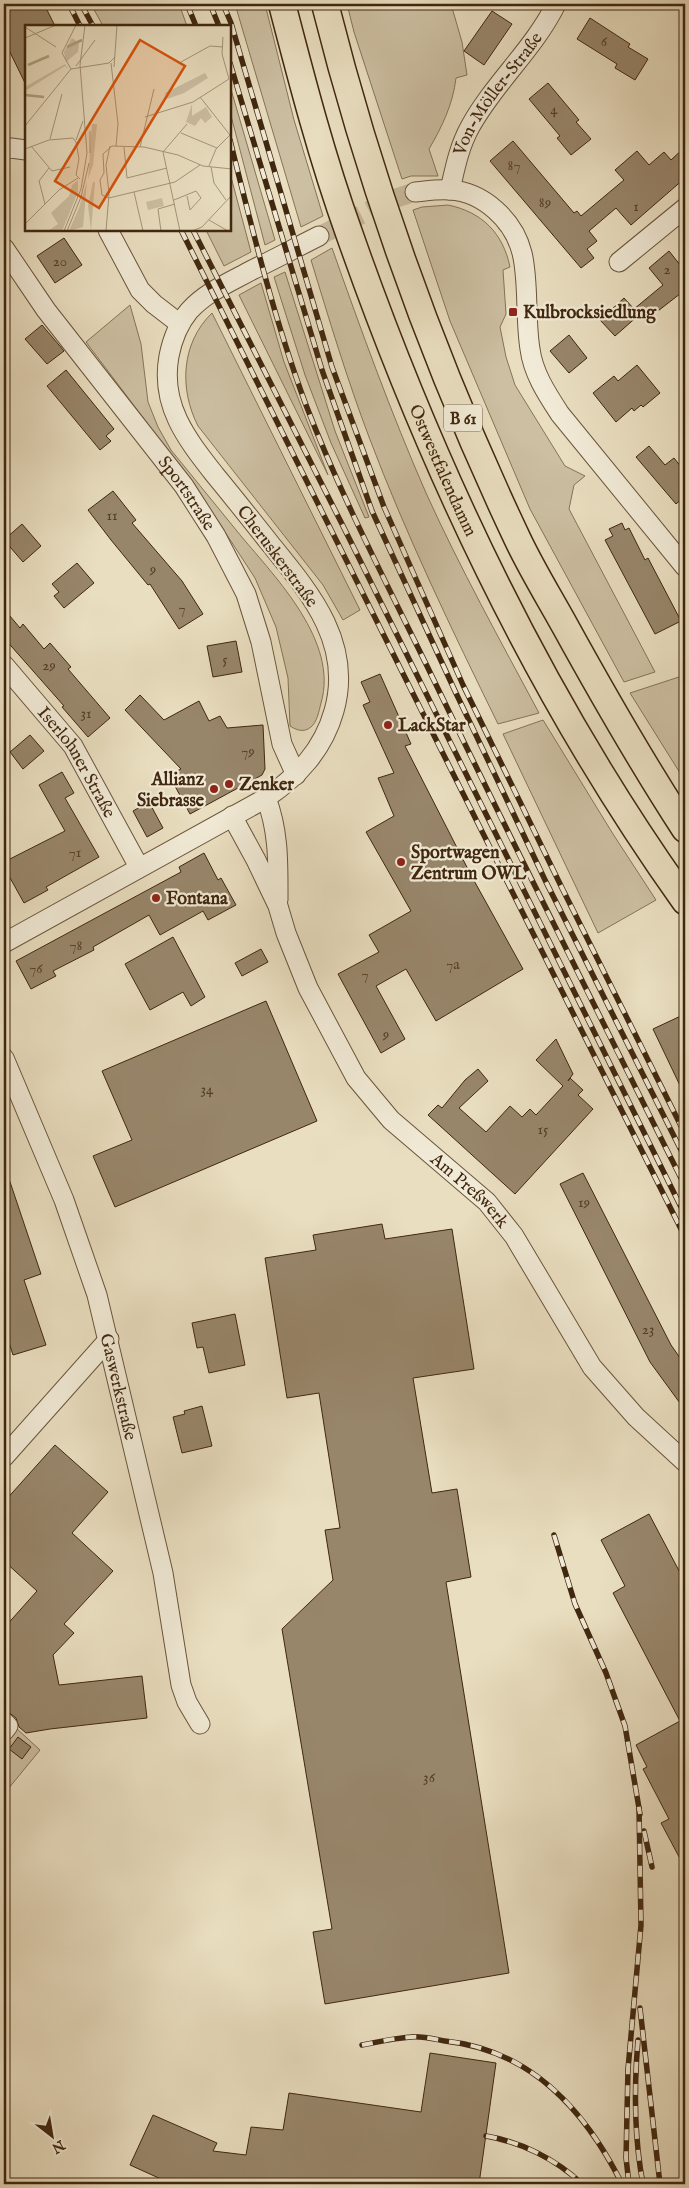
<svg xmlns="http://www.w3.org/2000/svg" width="689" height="2188" font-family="'IM FELL English',serif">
<rect width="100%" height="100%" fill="#e9dec0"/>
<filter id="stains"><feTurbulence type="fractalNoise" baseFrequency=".004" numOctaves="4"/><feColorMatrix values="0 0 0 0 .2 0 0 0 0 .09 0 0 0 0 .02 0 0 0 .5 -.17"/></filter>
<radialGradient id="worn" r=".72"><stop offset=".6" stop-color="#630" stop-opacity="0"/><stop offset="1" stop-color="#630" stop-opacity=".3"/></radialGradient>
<g fill="#ccbfa2" stroke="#867358">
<polygon points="91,4 179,4 187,26 103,26"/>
<polygon points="235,4 265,4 294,120 323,216 301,227"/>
<path d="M347 4H451L462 42 467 75 456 78C453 104 442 127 429 149L438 176H411L402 179 354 32Z"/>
<polygon points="230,86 275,240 265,245 230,112"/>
<polygon points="230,173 251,252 224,266 206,230 230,230"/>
<path d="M448 205C482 212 503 233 510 267L503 270 506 314 500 327 506 357 515 385 565 466 585 476 574 485 569 509 655 672 624 682 530 509 450 321 413 210 422 207Z"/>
<path d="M332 248C361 330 391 413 426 493 460 568 500 640 539 713L498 724C452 630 406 535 369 437 347 379 329 319 311 260Z"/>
<polygon points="285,272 335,431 369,517 365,518 331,443 305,375 274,277"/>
<polygon points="261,283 284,362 328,475 239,295"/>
<path d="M130 305 141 344 148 402 158 427 171 450C194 479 218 507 241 536 276 578 339 642 321 703 319 711 317 722 311 727 304 733 296 730 290 726L288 678 276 627 255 578 197 489 86 342Z"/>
<path d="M212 313 360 610 343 620 323 585 198 426C179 389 181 343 212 313Z"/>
<polygon points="685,675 685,781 630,693"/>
<polygon points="543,720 613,834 656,900 598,933 503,734"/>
<polygon points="4,1717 40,1750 4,1794"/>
</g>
<g fill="#98866b" stroke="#40270f">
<polygon points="4,4 44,4 55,26 26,26 26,85 4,40"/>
<polygon points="492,11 512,24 484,65 464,51"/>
<polygon points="590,18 630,44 628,47 648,59 635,80 615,68 617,64 577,39"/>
<polygon points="548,83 579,120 576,122 591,139 571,155 557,138 560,136 529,99"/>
<polygon points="513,141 574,213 577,211 581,216 624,180 615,170 637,151 649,165 664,152 671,160 685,147 685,178 631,225 616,208 589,231 597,241 587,249 594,258 581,268 490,161"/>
<polygon points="64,238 82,265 55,283 37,256"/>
<polygon points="669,251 685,271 685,290 645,321 636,312 639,315 615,336 600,320 624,298 634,309 663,285 649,268"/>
<polygon points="42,325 64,351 47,364 25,339"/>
<polygon points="569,335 587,358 569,373 550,351"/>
<polygon points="637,365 660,393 643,407 641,405 634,411 632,408 616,422 593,393 614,376 618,381"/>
<polygon points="66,370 114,429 106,436 111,441 100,450 47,386"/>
<polygon points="649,446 665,465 674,458 685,472 685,496 676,504 636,457"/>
<polygon points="113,491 136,520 132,523 182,581 203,614 179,629 150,584 148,585 111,540 88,510"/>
<polygon points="622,523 625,530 629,528 645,560 648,558 681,621 655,634 605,540 613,536 609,529"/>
<polygon points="22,524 41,546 23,562 4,540"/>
<polygon points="77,563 94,583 64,608 54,596 59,592 52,584"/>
<polygon points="4,609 20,628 23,624 44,649 50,643 71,667 68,669 110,718 88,737 62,707 64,706 4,638"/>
<polygon points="236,641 242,672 213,677 207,646"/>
<polygon points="380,674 411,744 405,746 472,877 523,969 436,1021 406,969 376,986 405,1039 381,1053 338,974 379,952 369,935 411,911 366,832 394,816 378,778 394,773 363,705 370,702 361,682"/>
<polygon points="140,695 164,720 199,701 209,721 220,716 227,728 263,725 265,769 262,775 190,814 169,775 181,769 125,710"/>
<polygon points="30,735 44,751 23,769 10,752"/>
<polygon points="62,772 74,793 65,798 99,857 46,887 48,890 24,903 4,867 4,862 65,831 39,785"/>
<polygon points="149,802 163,828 147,837 133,811"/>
<polygon points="204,853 218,880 221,878 236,905 208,920 203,911 160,935 149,915 93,947 94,950 53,971 56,976 31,989 16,961 181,872 179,867"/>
<polygon points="173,937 205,997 191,1006 183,992 150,1010 125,964"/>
<polygon points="261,949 268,962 242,976 235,963"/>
<polygon points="266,1001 317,1121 115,1207 93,1156 132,1140 102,1071"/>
<polygon points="685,1014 685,1096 653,1029"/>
<polygon points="556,1039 573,1074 568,1081 570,1078 583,1090 578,1095 593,1109 515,1194 428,1115 438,1105 442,1108 465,1080 478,1069 488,1081 459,1108 486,1132 510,1106 522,1117 530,1109 536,1115 563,1086 536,1060"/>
<polygon points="4,1170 6,1170 41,1274 24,1280 46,1345 13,1355 4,1327"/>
<polygon points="583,1173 671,1345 685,1365 685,1410 650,1362 560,1184"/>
<polygon points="382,1224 385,1239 452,1229 474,1369 413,1378 432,1493 457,1489 471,1577 446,1582 509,1973 325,2004 313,1932 332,1929 282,1629 333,1580 325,1530 340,1528 319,1393 287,1398 265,1258 316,1250 313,1235"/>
<polygon points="235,1314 245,1365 209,1373 203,1347 197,1348 192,1323"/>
<polygon points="202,1406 212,1446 182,1453 173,1417 185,1414 184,1411"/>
<polygon points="55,1445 108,1492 72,1533 113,1571 64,1624 74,1633 53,1655 59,1685 142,1676 147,1718 50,1729 26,1733 19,1727 16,1718 7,1711 4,1711 4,1628 37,1591 4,1561 4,1502"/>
<polygon points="649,1514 685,1582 685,1868 661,1823 669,1819 643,1769 647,1767 636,1745 680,1721 613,1593 625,1586 601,1540"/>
<polygon points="18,1737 31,1747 22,1759 9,1749"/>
<polygon points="430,2053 496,2063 479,2184 172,2184 130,2165 153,2115 217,2143 213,2151 246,2155 251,2127 283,2130 289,2093 421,2112"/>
</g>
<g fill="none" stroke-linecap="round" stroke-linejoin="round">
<polyline stroke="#c7b99d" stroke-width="19" stroke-dasharray="19 9" stroke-linecap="butt" points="319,236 390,200 415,192"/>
<defs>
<g id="minor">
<polyline points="4,150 11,148 26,150"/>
<path id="s1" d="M450 190C455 168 459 147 470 127 494 83 534 49 556 4"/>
<path d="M415 192C426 191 438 189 450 190 484 192 514 221 522 253 529 281 525 319 530 349 533 373 547 394 560 414L685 567"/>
<polyline points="108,230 140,290 154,304 180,324"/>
<path id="s2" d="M4 248 46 310 184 486 216 536 246 594 261 642 282 744 296 775"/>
<polyline points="619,262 685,208"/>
<path id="s3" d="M4 665 73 746 139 867"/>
<path d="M266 798C279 831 278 864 278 900"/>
<path id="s4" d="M232 816 256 860 278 906 286 933 308 988 356 1078 391 1120 487 1202 514 1236 592 1367 636 1417 685 1462"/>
<path d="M4 943 266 798C298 776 323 750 334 711 353 644 311 594 272 546 253 522 234 498 215 475 186 438 160 405 169 356 172 341 179 323 189 311 206 292 230 282 252 270 275 259 297 247 319 236"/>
<path id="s5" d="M4 1058 64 1200 97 1295 163 1573 181 1685 187 1702 200 1724"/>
<polyline points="4,1457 109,1339"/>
<polyline points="4,1722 8,1726 4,1731"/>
</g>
<g id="highway">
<path id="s6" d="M282 4C302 81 322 158 349 233 431 467 540 698 685 901"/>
<path d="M325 4C371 187 436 367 517 538 531 568 549 597 565 626 603 695 642 763 685 829"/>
</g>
</defs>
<use href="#minor" stroke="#6a553b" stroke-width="21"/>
<use href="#highway" stroke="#40270f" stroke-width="29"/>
<use href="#minor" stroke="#f1ead6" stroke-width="19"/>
<use href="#highway" stroke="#e9dec0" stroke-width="26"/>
<defs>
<g id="rail">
<polyline points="69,4 80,26"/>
<polyline points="81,4 93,26"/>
<polyline points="187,4 196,26"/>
<polyline points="210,4 219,26"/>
<polyline points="223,4 231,23 332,367 384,507 463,685 562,888 685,1134"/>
<polyline points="230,63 322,370 372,511 455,691 546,882 685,1158"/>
<path d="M230 140C252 229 274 319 306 405 340 494 385 580 427 666 511 840 598 1013 685 1186"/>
<polyline points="181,230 685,1237"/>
<polyline points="193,230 342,524 685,1215"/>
<polyline points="554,1535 575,1604 606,1673 625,1726 640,1814"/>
<polyline points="644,1831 652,1867"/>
<polyline points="640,2008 660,2184"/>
<path d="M638 2040C634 2087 634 2137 643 2184"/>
<path d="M362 2045C378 2042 395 2038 411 2037 422 2036 434 2039 445 2041 531 2050 585 2110 622 2184"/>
<path d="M486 2136C521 2142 556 2159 582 2184"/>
<polyline points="629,2184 626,2158 628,2069 641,1925 639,1808"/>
</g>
</defs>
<use href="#rail" stroke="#40270f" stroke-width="5.5"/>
<use href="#rail" stroke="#f1ead6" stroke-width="4" stroke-dasharray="11" stroke-linecap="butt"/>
</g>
<g fill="#8f2418" stroke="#f1ead6" stroke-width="2">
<rect x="508" y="307" width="10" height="10" rx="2.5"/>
<circle cx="388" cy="725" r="5"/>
<circle cx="229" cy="784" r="5"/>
<circle cx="214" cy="789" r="5"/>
<circle cx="401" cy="862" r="5"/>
<circle cx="156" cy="898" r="5"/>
</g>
<g text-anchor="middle" stroke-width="4.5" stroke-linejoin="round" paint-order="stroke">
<g font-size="15" fill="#563f26">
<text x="604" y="46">6</text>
<text x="554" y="114">4</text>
<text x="514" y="170">87</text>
<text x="545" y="207">89</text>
<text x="636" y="211">1</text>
<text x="60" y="266">20</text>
<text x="667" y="274">2</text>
<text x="112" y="520">11</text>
<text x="153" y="574">9</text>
<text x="182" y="613">7</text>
<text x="225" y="664">5</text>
<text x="49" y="670">29</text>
<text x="86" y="718">31</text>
<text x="248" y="756">79</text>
<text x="75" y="857">71</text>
<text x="76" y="950">78</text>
<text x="453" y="969">7a</text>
<text x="36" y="973">76</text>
<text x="365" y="979">7</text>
<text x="386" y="1039">9</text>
<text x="207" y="1094">34</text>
<text x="543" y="1134">15</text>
<text x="584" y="1207">19</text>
<text x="648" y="1334">23</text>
<text x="429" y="1782">36</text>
</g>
<rect fill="#f1ead6" stroke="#75624b" stroke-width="1" x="444" y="404.5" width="38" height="27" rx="4"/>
<g font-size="16" font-weight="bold" fill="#40270f">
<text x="463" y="424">B 61</text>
</g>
<g font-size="18" fill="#40270f" stroke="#f1ead6">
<text dy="6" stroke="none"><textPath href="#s1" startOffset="109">Von-Möller-Straße</textPath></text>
<text dy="6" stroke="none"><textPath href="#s6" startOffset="494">Ostwestfalendamm</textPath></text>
<text dy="6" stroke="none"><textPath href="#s2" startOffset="306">Sportstraße</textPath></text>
<text transform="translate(278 556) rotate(53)" y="6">Cheruskerstraße</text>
<text dy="6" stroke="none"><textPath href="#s3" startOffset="122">Iserlohner Straße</textPath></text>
<text dy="6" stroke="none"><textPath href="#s4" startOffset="451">Am Preßwerk</textPath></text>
<text dy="6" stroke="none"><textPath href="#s5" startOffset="349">Gaswerkstraße</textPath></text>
</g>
<g font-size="18" font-weight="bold" fill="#40270f" stroke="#f1ead6" text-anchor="start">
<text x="523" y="318">Kulbrocksiedlung</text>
<text x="398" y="731">LackStar</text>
<text x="204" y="785" text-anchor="end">Allianz<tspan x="204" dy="21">Siebrasse</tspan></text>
<text x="239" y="790">Zenker</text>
<text x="411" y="858">Sportwagen<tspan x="411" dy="21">Zentrum OWL</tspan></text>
<text x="166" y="904">Fontana</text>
</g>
</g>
<g transform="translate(25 25)">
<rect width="206" height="206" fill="#e9dec0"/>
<path d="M47 13 54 18 53 27 41 37 39 27ZM40 39 43 44 40 41 0 66V62ZM180 48 183 53 159 68 142 74 140 68ZM167 79V91L181 82 187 92 180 98 176 93 170 101 161 97ZM67 99H72L68 140 63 154ZM53 155V167L37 206H23L33 199 26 188 44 171 47 160ZM62 156 58 202 44 206 54 183ZM68 157H70L66 206 63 181ZM137 173 139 181 123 185 121 177Z" fill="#ccbfa2"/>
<path fill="none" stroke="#b0a084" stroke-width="2.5" d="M42 22 57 15M3 40 24 31M0 70 19 72"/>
<path fill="none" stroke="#a59579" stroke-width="1" d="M0 2 31 22M198 12 197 29 204 54M0 13 31 0M156 37 185 21 198 22M86 38 93 99 91 121M51 41 70 15M89 42 92 0M46 44 84 38 90 32M175 72 205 110M120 92 168 77 204 54M0 101 46 44 37 28 51 0M156 108 192 123M25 114 37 69M51 115 58 96M6 121 27 146 45 142M99 122 102 153 142 143M115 122 129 64M0 124 24 115 48 113 51 117 54 134 51 150 55 154M138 127 155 206M138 127 162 99M65 128V106M184 141 191 124 207 108M186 142 189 158 201 175M75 155 79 148 78 129 87 121 119 122 153 130 178 141 207 144M75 155 77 170 84 173 150 157 175 140M109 167 118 206M149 175 171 166 176 173 165 185 162 171M20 179 14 156 24 143M184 195 203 206M0 199 34 165 53 153M39 206 56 164 62 128 55 40 60 0M42 206 56 172 64 138M81 206 84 169 81 140 85 121M136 206 133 184 150 179M167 206 177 202 207 170"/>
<path fill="#d7540c" fill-opacity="0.15" stroke="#d7540c" stroke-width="2.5" d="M115 15 160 41 74 183 30 156Z"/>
<rect width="206" height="206" fill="none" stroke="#40270f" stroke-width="2.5"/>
</g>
<rect width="689" height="2188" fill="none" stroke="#e9dec0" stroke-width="20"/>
<rect x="5" y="5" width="679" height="2178" fill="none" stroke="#40270f" stroke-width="2.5"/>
<rect x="10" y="10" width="669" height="2168" fill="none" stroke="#40270f"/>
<g transform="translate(52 2136) rotate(149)" stroke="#f1ead6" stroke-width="4" paint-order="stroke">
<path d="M0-4L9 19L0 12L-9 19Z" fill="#40270f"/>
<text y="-8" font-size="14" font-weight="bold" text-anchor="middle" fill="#40270f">N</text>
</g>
<rect width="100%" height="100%" filter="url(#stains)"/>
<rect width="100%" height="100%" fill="url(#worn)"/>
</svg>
